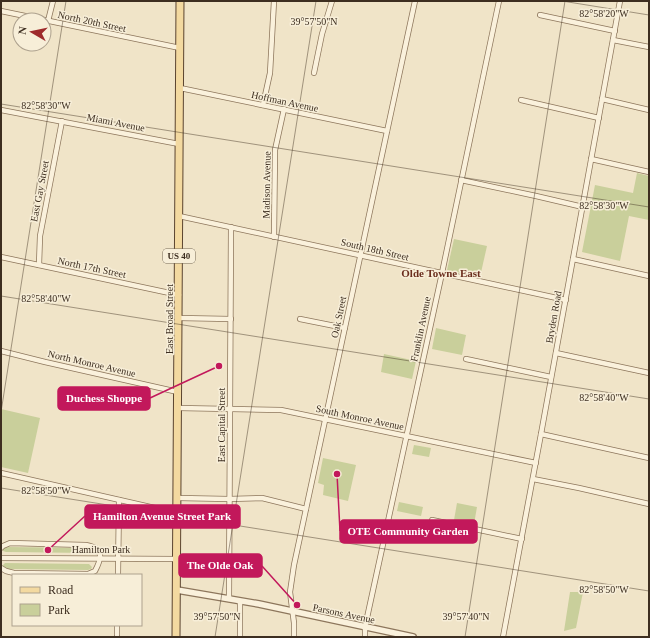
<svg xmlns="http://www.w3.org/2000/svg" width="650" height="638" font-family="Georgia,serif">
<rect width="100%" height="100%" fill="#f0e4c8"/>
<g fill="#c9cf9b">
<polygon points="637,173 649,176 649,220 629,216 620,261 582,252 595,185 633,193"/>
<polygon points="454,239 487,246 480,277 447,270"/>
<polygon points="436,328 466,335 462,355 432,349"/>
<polygon points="384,354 416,361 412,379 381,372"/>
<polygon points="1,409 40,418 28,473 1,467"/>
<polygon points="414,445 431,448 429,457 412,454"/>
<polygon points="323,458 356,465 348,501 323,495 324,485 318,483"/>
<polygon points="399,502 423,507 421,516 397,511"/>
<polygon points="457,503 477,507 474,524 454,520"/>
<polygon points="9,547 88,548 92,549 92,551 91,553 89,553 6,552 3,551 3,548"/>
<polygon points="5,563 89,564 92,567 91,569 88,570 9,569 3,567 3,565"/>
<polygon points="570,592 583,592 576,628 564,631"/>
</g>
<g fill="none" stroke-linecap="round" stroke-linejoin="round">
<defs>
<g id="minor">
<polyline points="1,11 180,48"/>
<polyline points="540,15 615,31"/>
<polyline points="48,21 53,1"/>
<polyline points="613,40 649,47"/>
<polyline points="314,73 322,34 332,1"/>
<polyline points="180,88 387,131"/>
<polyline points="602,99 649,110"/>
<polyline points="521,100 599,118"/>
<polyline points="263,105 270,73 274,1"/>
<polyline points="1,110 179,144"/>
<polyline points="591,159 649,172"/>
<polyline points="461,180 536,196 583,207"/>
<polyline points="179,216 566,300"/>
<polyline points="274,237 275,150 284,109"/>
<polyline points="1,257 179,295"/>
<polyline points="573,259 649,276"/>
<polyline points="39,265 40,236 62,121"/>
<polyline points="179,318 231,319"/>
<polyline points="300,319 345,328"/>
<polyline points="1,351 45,362 178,392"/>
<polyline points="556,353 649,373"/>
<polyline points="466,359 551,377"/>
<polyline points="178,408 281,410 536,463"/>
<polyline points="541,434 649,458"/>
<polyline points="1,473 177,513"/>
<polyline points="533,479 579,488 649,504"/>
<polyline points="178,498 229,499 262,498 306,509"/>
<polyline points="432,520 522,539"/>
<path d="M1 548 3 546 10 543 86 545C104 548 102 558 95 571L88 574 14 573 6 571 1 568"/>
<polyline points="1,558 177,559"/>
<polyline points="118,575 119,500"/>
<polyline points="229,599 231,227"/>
<polyline points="117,635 117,625"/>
<polyline points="240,637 240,601"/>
<polyline points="294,637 294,623 290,592 294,565 415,1"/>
<polyline points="365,637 365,627 442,273 499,1"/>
<polyline points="503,637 541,434 620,1"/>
</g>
<polyline id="tertiary" points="177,590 259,604 413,637"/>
<polyline id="primary" points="176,637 180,1"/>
</defs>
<use href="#minor" stroke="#8d765c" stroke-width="6"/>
<use href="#tertiary" stroke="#8d765c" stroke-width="8"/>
<use href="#primary" stroke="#5b4430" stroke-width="9"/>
<use href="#minor" stroke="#faf1dc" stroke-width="4.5"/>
<use href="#tertiary" stroke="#faf1dc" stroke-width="5.5"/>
<use href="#primary" stroke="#f3d9a0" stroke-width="7"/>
</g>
<path fill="none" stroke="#3d2e20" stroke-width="1" stroke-opacity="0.45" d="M562 1 649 15M1 104 649 207M1 296 649 399M1 412 66 1M1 488 649 591M215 637 316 1M465 637 565 1"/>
<g text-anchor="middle" stroke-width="3" stroke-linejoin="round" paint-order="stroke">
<rect fill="#f7eed8" stroke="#756857" stroke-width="1" x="163" y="249" width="32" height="14" rx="3"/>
<g font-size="9" font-weight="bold" fill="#3d2e20">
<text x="179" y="259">US 40</text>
</g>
<g font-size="10" fill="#3d2e20" stroke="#f7eed8">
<text transform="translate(92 21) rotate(12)" y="4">North 20th Street</text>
<text transform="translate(285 101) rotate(12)" y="4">Hoffman Avenue</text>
<text transform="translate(116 122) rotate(11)" y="4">Miami Avenue</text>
<text transform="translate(266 185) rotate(-89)" y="4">Madison Avenue</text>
<text transform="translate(39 191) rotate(-79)" y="4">East Gay Street</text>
<text transform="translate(375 249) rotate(13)" y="4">South 18th Street</text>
<text transform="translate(92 267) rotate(12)" y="4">North 17th Street</text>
<text transform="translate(338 317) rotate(-78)" y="4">Oak Street</text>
<text transform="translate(553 317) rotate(-80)" y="4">Bryden Road</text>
<text transform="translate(169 319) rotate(-90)" y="4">East Broad Street</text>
<text transform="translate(420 329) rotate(-78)" y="4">Franklin Avenue</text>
<text transform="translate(92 363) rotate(13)" y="4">North Monroe Avenue</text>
<text transform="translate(360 417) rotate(12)" y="4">South Monroe Avenue</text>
<text transform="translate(221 425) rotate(-90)" y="4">East Capital Street</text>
<text x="101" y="553">Hamilton Park</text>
<text transform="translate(344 613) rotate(12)" y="4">Parsons Avenue</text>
</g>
<g font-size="11" font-weight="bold" fill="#6b2e1e" stroke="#f7eed8">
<text x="441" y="277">Olde Towne East</text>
</g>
</g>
<g font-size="10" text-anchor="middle" fill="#3d2e20" stroke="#f7eed8" stroke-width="3" stroke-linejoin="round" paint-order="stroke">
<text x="604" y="17">82°58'20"W</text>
<text x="314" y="25">39°57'50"N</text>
<text x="46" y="109">82°58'30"W</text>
<text x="604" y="209">82°58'30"W</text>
<text x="46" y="302">82°58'40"W</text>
<text x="604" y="401">82°58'40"W</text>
<text x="46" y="494">82°58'50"W</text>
<text x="604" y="593">82°58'50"W</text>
<text x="217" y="620">39°57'50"N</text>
<text x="466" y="620">39°57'40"N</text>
</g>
<path fill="none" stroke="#c2185b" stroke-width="1.5" d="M219 366L150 398M48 550L85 516M337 474L340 531M297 605L262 566"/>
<g fill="#c2185b" stroke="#f7eed8" stroke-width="1.5">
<circle cx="219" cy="366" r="4"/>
<circle cx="48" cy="550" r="4"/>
<circle cx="337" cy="474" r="4"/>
<circle cx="297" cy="605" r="4"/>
</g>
<g fill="#c2185b" stroke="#c2185b" stroke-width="1.5">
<rect x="58" y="387" width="92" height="23" rx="4"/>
<rect x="85" y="505" width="155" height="23" rx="4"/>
<rect x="340" y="520" width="137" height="23" rx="4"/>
<rect x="179" y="554" width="83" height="23" rx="4"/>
</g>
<g font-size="11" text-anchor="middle" font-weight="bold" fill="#fff">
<text x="104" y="402">Duchess Shoppe</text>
<text x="162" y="520">Hamilton Avenue Street Park</text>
<text x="408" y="535">OTE Community Garden</text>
<text x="220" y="569">The Olde Oak</text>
</g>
<rect width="650" height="638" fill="none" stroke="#3d2e20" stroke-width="4"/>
<rect x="12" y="574" width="130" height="52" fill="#f7eed8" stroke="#ada18e"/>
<rect x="20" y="587" width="20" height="6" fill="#f3d9a0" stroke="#ada18e"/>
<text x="48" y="594" font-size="12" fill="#3d2e20">Road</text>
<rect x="20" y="604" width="20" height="12" fill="#c9cf9b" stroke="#ada18e"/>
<text x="48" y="614" font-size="12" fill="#3d2e20">Park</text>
<g transform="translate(32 32) rotate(279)"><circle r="19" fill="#f7eed8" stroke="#ada18e"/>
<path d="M0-3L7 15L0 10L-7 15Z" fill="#9e2a2b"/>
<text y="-6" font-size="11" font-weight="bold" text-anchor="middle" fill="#3d2e20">N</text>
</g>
</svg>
